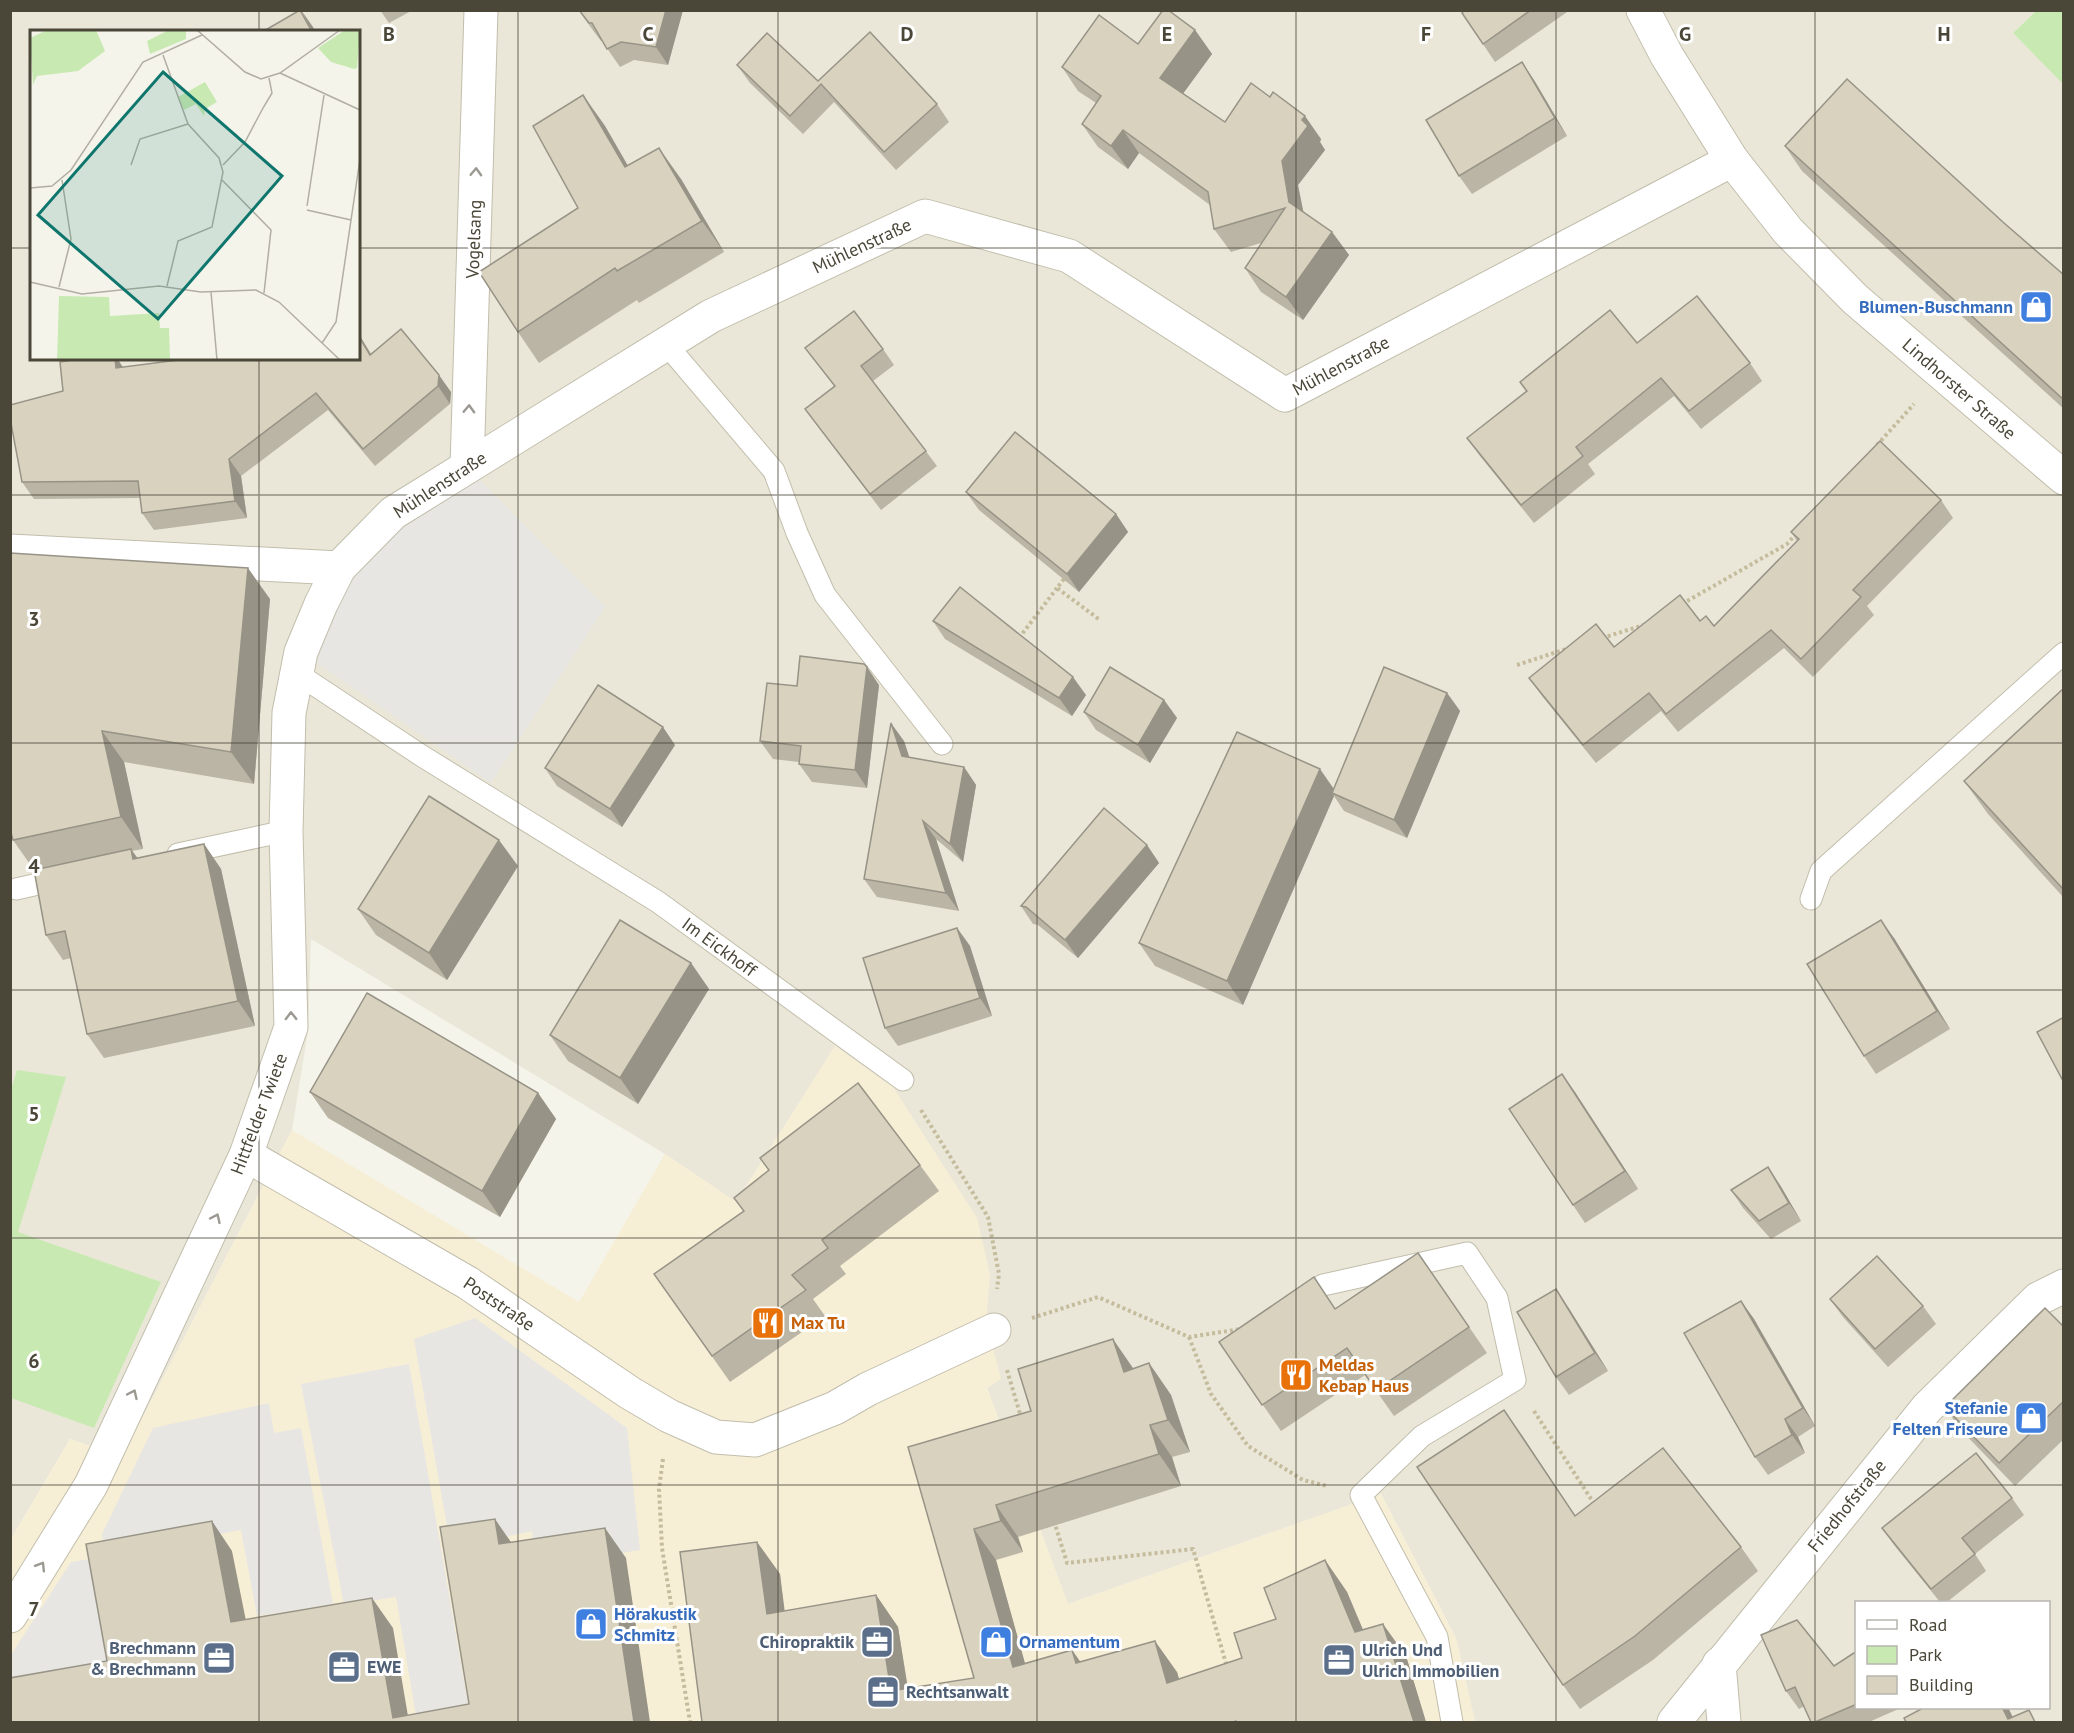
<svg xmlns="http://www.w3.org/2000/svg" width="2074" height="1733" font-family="'PT Sans',sans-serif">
<rect width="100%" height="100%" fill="#f5f4ea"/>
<path fill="#eae7d8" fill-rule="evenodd" d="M11 11H2036L2013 33 2064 84 2063 1722H1475L1456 1638 1381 1494 1068 1604 987 1388 835 1047 736 1202 665 1154 311 939 308 1031 292 1130 122 1457 70 1439 11 1539ZM32 32H358V358H32ZM1856 1602H2048V1708H1856Z"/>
<polygon fill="#f7eed6" points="835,1046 893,1087 977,1218 990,1274 986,1322 1001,1379 987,1388 1068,1604 1381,1494 1456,1638 1475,1722 11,1722 11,1539 70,1439 122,1457 292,1130 579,1302 665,1154 736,1202"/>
<g fill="#c8eab2">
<polygon points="2036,11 2063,11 2063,84 2013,33"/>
<polygon points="17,1070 66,1077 18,1232 161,1282 94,1428 11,1398 10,1093"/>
</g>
<g fill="#e7e6e2">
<polygon points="467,467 605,607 491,783 301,652 339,568"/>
<polygon points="475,1318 627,1428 640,1550 536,1566 532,1531 451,1549 414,1339"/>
<polygon points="409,1364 471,1722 417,1722 396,1597 344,1605 301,1384"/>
<polygon points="269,1403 274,1433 301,1428 333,1604 257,1616 241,1530 105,1555 102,1534 153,1428"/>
<polygon points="96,1558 120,1680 11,1701 11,1655 71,1562"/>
</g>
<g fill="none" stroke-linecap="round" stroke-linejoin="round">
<defs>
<g id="service">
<polyline points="666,344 774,471 797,533 825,595 942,744"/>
<polyline points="298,674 422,756 658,902 903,1080"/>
<polyline points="178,854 286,831"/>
<polyline points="16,889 65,878"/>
<polyline points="1811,899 1821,871 2064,653"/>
<polyline points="1323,1285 1467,1253 1497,1298 1515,1380 1422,1436 1361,1495 1437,1637 1452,1722"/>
</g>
<g id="minor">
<polyline points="1643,10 1667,56 1732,160 1788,231 1855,299 2064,478"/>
<polyline points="467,467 481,10"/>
<polyline points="10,551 339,568"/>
<polyline points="246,1155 468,1283 630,1393 669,1416 716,1437 755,1440 835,1408 868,1389 994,1330"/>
<polyline points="10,1616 91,1485 246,1155 291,1027 286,831 289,713 301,652 321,604 339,568 393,513 711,316 925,216 1069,256 1285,395 1732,160"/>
<polyline points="1719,1664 1724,1722"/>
<polyline points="1674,1722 1927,1408 2038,1299 2064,1286"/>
</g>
</defs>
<use href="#service" stroke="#c2beac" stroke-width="23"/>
<use href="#minor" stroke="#c2beac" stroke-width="35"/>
<g stroke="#c4bc9d" stroke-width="4" stroke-dasharray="3 3" stroke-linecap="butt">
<polyline points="1877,445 1914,404"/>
<polyline points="1064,579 1057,588 1100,620"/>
<polyline points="1682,604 1787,544 1795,535"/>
<polyline points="1019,638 1057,588"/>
<polyline points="1602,638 1644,625"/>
<polyline points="1517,665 1566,649"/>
<polyline points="921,1110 988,1217 999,1274 997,1289"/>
<polyline points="1032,1318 1098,1297 1189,1337 1241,1329"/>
<polyline points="1189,1337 1211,1394 1248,1446 1303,1480 1327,1486"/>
<polyline points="1007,1370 1021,1417"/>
<polyline points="1534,1411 1595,1505"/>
<polyline points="663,1459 659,1489 662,1548 690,1722"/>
<polyline points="1054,1521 1067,1563 1193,1549 1227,1667"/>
</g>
<use href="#service" stroke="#fff" stroke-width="21"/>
<use href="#minor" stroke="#fff" stroke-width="33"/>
</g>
<g fill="#bab5a4">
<polygon points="380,10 413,10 389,23"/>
<polygon points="683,10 668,65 634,60 620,67 602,41 601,41 592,29 579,11"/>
<polygon points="1465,10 1570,10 1495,62 1462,13"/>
<polygon points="1195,30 1212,54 1183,93 1225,122 1321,139 1320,142 1325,150 1298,185 1303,212 1332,232 1349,255 1303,320 1261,292 1245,268 1261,243 1231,252 1214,229 1210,205 1139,153 1128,169 1098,147 1082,124 1096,103 1078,91 1062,67 1138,44"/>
<polygon points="737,65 937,104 949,122 896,170 834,102 803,134 750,83"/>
<polygon points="1534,80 1567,136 1472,194 1459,176"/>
<polygon points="583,95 605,126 628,166 681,179 724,252 639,303 637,300 539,363 518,332 578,208"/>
<polygon points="1785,146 2004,223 2064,275 2064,409 1802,171"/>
<polygon points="358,333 371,354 451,392 450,404 375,466 328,410 241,476 247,518 154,530 142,513 140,498 34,499 22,482 63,391 123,367 358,358"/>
<polygon points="805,348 883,349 894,365 873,381 937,466 881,510 805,409 834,386"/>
<polygon points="1750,363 1762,381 1701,429 1674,396 1588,464 1595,474 1534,523 1480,456 1467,438 1526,392 1520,382"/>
<polygon points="966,492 1116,514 1128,532 1079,592 979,510"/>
<polygon points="1941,500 1953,518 1867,606 1874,615 1813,677 1784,648 1678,732 1661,711 1596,763 1542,696 1529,678 1614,647 1700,621 1714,626 1797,541 1791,532"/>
<polygon points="10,553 270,599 254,784 124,762 143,849 132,851 138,858 204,844 221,869 255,1026 104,1058 87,1034 71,958 63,960 46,935 34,870 13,840"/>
<polygon points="933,621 1086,695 1072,716 945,639"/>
<polygon points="879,685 867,788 812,782 799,764 799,762 773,759 760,741"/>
<polygon points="2064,688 2064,898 1988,814 1964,781"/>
<polygon points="1447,693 1460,711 1407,838 1344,811 1334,796 1243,1005 1155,966 1139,943 1334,789"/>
<polygon points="1164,700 1177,718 1150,763 1096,730 1084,712"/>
<polygon points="904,741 909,758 964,767 976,785 963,862 936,839 959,911 877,897 864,879"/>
<polygon points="675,745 622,827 557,786 545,768"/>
<polygon points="1147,845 1159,863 1078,958 1038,925 1033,924 1021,906"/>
<polygon points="518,866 447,980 376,935 358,909"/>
<polygon points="957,928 970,946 992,1016 898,1046 885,1028"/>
<polygon points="1894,938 1950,1029 1876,1074 1864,1056"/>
<polygon points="691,963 709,989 638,1104 568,1061 550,1035"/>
<polygon points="1562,1074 1638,1189 1585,1223 1573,1205"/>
<polygon points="310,1092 538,1093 556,1119 500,1217 328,1118"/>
<polygon points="760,1158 920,1165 939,1191 840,1266 846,1274 813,1299 825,1316 730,1382 654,1274 743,1211 734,1198 769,1171"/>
<polygon points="1780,1185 1801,1221 1771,1239 1743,1208 1731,1190"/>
<polygon points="1418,1253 1487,1353 1394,1416 1365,1375 1281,1431 1219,1342 1336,1308"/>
<polygon points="1830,1299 1923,1306 1936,1324 1888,1367 1843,1317"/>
<polygon points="1741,1301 1754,1319 1815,1426 1798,1437 1805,1453 1768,1475 1755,1457"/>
<polygon points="1568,1307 1608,1371 1569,1395 1556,1377"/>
<polygon points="2064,1327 2064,1439 2015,1486 1960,1429 1945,1407"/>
<polygon points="1149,1363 1171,1395 1190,1452 1172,1457 1181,1486 1018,1537 1023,1552 996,1560 1025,1664 1072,1650 1080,1662 1177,1672 1179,1679 1242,1658 1276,1619 1325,1560 1347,1592 1363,1630 1406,1656 1426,1722 702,1722 757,1542 780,1574 784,1611 876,1595 898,1627 908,1688 974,1678 908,1447 1031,1411 1134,1369"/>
<polygon points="1521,1434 1575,1516 1741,1547 1758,1571 1653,1660 1580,1709 1563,1685"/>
<polygon points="2012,1498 2024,1515 1975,1554 1986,1571 1947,1602 1940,1602 1894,1545 1882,1528"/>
<polygon points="1857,1651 1857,1707 1903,1707 1869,1722 1811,1722 1804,1706 1799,1709 1786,1691 1834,1666"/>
</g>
<g fill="#979386">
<polygon points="301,10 313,27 315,32 312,32"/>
<polygon points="666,10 683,10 668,65 656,47"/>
<polygon points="1195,30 1212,54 1177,102 1160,78"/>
<polygon points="1522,62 1534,80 1567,136 1555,118"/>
<polygon points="583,95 605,126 647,199 625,167"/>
<polygon points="1305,116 1321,139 1320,142 1325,150 1298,185 1306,225 1289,202 1282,161 1302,120"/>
<polygon points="1123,130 1139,153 1128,169 1111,146"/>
<polygon points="659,148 681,179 724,252 702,221"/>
<polygon points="1332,232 1349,255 1303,320 1286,297"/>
<polygon points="358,333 382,372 358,335"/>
<polygon points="115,358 117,358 126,372 116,368"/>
<polygon points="439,375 451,392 450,404 438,386"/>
<polygon points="229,459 241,476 247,518 235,501"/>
<polygon points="1116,514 1128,532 1079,592 1067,574"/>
<polygon points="248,568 270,599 254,784 231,752"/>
<polygon points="867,667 879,685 867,788 855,770"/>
<polygon points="1073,677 1086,695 1072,716 1059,698"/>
<polygon points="1447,693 1460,711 1407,838 1394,820"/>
<polygon points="1164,700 1177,718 1150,763 1138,745"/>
<polygon points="891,723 904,741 915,774 902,756"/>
<polygon points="663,727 675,745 622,827 610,809"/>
<polygon points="102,731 124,762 143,849 121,817"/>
<polygon points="964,767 976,785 963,862 950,844"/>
<polygon points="1320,769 1336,792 1332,793 1334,796 1243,1005 1227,981"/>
<polygon points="923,821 936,839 959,911 946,893"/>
<polygon points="499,840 518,866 447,980 429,953"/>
<polygon points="204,844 221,869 255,1026 238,1001"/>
<polygon points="1147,845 1159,863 1078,958 1065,940"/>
<polygon points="131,849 148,874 133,859"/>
<polygon points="1881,920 1894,938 1950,1029 1937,1011"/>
<polygon points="957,928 970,946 992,1016 980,998"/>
<polygon points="691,963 709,989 638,1104 620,1078"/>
<polygon points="1562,1074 1575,1092 1638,1189 1625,1171"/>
<polygon points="538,1093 556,1119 500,1217 482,1191"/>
<polygon points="1768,1167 1780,1185 1801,1221 1789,1203"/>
<polygon points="1556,1289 1568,1307 1608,1371 1595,1353"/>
<polygon points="1741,1301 1754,1319 1815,1426 1803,1408"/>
<polygon points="1113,1339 1135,1371 1124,1372"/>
<polygon points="1149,1363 1171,1395 1190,1452 1168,1420"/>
<polygon points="1504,1410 1521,1434 1592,1541 1575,1516"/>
<polygon points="1785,1419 1798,1437 1805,1453 1792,1435"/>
<polygon points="1150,1425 1172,1457 1181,1486 1159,1454"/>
<polygon points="996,1505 1018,1537 1023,1552 1001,1521"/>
<polygon points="495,1519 515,1548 499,1544"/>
<polygon points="212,1521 232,1551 252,1651 231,1622"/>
<polygon points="605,1528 626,1558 650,1722 634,1722"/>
<polygon points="974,1529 996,1560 1035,1699 1013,1667"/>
<polygon points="757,1542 780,1574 789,1645 767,1614"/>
<polygon points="1325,1560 1347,1592 1377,1663 1355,1632"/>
<polygon points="876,1595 898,1627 913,1722 891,1691"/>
<polygon points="372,1598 393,1628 409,1722 393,1718"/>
<polygon points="1383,1624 1406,1656 1426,1722 1414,1722"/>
<polygon points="1155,1641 1177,1672 1189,1714 1167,1683"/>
<polygon points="1072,1650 1094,1681 1076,1663"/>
<polygon points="2002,1707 2008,1707 2015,1722 2010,1722"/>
</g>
<g fill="#d8d2bf" stroke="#979386" stroke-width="1.5">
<polygon points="300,10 312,32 262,32"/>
<polygon points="579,10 666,10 656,47 621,42 607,49 592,23 589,23"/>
<polygon points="1163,10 1168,10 1195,30 1160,78 1225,122 1251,83 1270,97 1273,92 1305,116 1302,120 1308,126 1282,161 1289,202 1332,232 1286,297 1245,268 1285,208 1214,229 1208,192 1123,130 1111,146 1082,124 1101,96 1062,67 1099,15 1138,44"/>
<polygon points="1465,10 1531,10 1483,44 1462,13"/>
<polygon points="870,32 937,104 884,152 821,84 790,116 737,65 767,33 818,81"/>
<polygon points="1522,62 1555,118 1459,176 1426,120"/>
<polygon points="1847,79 2004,223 2064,275 2064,400 1785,146"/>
<polygon points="583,95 625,167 659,148 702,221 617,271 615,268 518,332 479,272 578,208 533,126"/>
<polygon points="1697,296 1750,363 1689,411 1661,378 1576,447 1583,456 1521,505 1467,438 1527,391 1520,382 1610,310 1637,343"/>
<polygon points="854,311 883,349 861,366 926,451 870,494 805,409 835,386 805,348"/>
<polygon points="401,329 439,375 438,386 363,449 316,393 229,459 235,501 142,513 138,481 22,482 10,418 10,405 63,391 60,362 84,358 115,358 116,368 194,358 358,358 358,335 370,355"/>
<polygon points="1015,432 1116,514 1067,574 966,492"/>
<polygon points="1880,441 1941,500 1853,590 1861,597 1801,659 1771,630 1666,714 1649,693 1583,745 1529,678 1596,624 1614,647 1680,595 1700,621 1706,616 1714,626 1799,539 1791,532"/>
<polygon points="10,553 248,568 231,752 102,731 121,817 13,840 10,829"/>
<polygon points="960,587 1073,677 1059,698 933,621"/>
<polygon points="800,656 864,664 867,667 855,770 799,764 801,746 760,741 767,683 797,686"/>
<polygon points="1110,667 1164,700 1138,745 1084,712"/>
<polygon points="1384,667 1447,693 1394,820 1332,793"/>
<polygon points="598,685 663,727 610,809 545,768"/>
<polygon points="2064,688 2064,890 1964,781"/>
<polygon points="891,723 902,756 964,767 950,844 923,821 946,893 864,879"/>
<polygon points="1237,732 1320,769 1227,981 1139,943"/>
<polygon points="429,796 499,840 429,953 358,909"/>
<polygon points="1104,808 1147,845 1065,940 1026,907 1021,906"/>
<polygon points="204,844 238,1001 87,1034 65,931 46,935 34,870 131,849 133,859"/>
<polygon points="620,920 691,963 620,1078 550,1035"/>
<polygon points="1881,920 1937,1011 1864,1056 1807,964"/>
<polygon points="957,928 980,998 885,1028 863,958"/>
<polygon points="367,993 538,1093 482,1191 310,1092"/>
<polygon points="2064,1017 2064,1078 2062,1079 2037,1032"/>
<polygon points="1562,1074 1625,1171 1573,1205 1509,1109"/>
<polygon points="858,1083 920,1165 822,1240 828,1248 792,1275 806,1290 712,1356 654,1274 744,1211 734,1198 769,1170 760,1158"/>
<polygon points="1768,1167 1789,1203 1759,1221 1731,1190"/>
<polygon points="1418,1253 1469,1327 1376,1390 1347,1348 1262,1405 1219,1342 1314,1277 1335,1309"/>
<polygon points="1877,1256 1923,1306 1875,1349 1830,1299"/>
<polygon points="1556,1289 1595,1353 1556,1377 1517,1312"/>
<polygon points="1741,1301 1803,1408 1785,1419 1792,1435 1755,1457 1684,1333"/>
<polygon points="2045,1308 2064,1327 2064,1401 1999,1463 1945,1407"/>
<polygon points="1113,1339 1124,1372 1149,1363 1168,1420 1150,1425 1159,1454 996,1505 1001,1521 974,1529 1013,1667 1072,1650 1076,1663 1155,1641 1167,1683 1242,1658 1234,1633 1276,1619 1264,1588 1325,1560 1355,1632 1383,1624 1414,1722 1237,1722 1236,1721 1233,1722 702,1722 680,1552 757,1542 767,1614 876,1595 891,1691 974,1678 908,1447 1031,1411 1018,1369"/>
<polygon points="1504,1410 1575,1516 1663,1448 1741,1547 1635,1636 1563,1685 1417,1467"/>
<polygon points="1976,1453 2012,1498 1962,1538 1975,1554 1931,1589 1882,1528"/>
<polygon points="495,1519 499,1544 605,1528 634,1722 10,1722 10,1678 107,1661 86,1544 212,1521 231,1622 372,1598 393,1718 469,1704 440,1527"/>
<polygon points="1797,1620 1834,1666 1857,1651 1857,1704 1815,1722 1811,1722 1795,1687 1786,1691 1761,1635"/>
<polygon points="1925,1707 2002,1707 2008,1719 2029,1710 2035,1722 1906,1722 1904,1718"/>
</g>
<defs><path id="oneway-chevron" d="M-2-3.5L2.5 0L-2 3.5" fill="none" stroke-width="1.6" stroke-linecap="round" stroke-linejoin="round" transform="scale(1.5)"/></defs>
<g stroke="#9b9992">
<use href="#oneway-chevron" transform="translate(476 172) rotate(-88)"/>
<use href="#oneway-chevron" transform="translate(469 409) rotate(-88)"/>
<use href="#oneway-chevron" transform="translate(291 1016) rotate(-91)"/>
<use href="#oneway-chevron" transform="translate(216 1218) rotate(-65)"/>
<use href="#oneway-chevron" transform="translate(133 1394) rotate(-65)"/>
<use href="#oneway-chevron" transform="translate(41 1566) rotate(-58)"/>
</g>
<path fill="none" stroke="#4a4638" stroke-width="1.5" stroke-opacity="0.55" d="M259 10V32M518 10V1722M778 10V1722M1037 10V1722M1296 10V1722M1556 10V1722M1815 10V1722M10 248H32M358 248H2064M259 358V1722M10 495H2064M10 743H2064M10 990H2064M10 1238H2064M10 1485H2064"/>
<defs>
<symbol id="shop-square" viewBox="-11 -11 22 22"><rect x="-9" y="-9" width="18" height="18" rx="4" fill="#3f7fe0" stroke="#fff"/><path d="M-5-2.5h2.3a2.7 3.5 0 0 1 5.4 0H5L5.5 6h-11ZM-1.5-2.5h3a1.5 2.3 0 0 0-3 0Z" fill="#fff"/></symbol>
<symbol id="restaurant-square" viewBox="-11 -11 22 22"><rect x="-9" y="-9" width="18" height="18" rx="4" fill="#e8710a" stroke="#fff"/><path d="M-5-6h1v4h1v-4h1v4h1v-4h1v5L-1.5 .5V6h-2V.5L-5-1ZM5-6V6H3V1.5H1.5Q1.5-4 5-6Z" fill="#fff"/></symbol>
<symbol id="office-square" viewBox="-11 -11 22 22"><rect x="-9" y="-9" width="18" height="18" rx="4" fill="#5c6f8a" stroke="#fff"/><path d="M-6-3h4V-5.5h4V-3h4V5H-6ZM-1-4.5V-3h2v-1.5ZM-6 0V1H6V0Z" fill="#fff"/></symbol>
</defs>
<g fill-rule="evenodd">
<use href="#shop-square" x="2017" y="288" width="38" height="38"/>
<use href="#restaurant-square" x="749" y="1304" width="38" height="38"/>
<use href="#restaurant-square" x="1277" y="1356" width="38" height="38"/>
<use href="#shop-square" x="2012" y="1399" width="38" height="38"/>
<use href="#shop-square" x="572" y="1605" width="38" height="38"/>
<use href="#office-square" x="858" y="1623" width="38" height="38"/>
<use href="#shop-square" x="977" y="1623" width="38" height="38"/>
<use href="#office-square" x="200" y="1639" width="38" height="38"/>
<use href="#office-square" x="1320" y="1641" width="38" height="38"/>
<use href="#office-square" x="325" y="1648" width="38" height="38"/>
<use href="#office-square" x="864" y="1673" width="38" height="38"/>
</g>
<g text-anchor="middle" stroke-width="6" stroke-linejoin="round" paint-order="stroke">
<g font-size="18" fill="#4a4638" stroke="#fff">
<text transform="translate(474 239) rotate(-88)" y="6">Vogelsang</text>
<text transform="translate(862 246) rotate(-25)" y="6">Mühlenstraße</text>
<text transform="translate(1341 366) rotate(-28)" y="6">Mühlenstraße</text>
<text transform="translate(1959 389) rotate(41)" y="6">Lindhorster Straße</text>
<text transform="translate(440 485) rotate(-33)" y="6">Mühlenstraße</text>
<text transform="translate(719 947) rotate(36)" y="6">Im Eickhoff</text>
<text transform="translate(259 1114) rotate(-69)" y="6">Hittfelder Twiete</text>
<text transform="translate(499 1304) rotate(34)" y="6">Poststraße</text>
<text transform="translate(1847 1506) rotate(-51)" y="6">Friedhofstraße</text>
</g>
<g font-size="18" font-weight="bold" fill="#366cbe" stroke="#fff" text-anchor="end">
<text x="2013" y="313">Blumen-Buschmann</text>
<text x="2008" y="1414">Stefanie<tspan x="2008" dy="21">Felten Friseure</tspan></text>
<text x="614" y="1620" text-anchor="start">Hörakustik<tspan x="614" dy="21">Schmitz</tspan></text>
<text x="1019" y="1648" text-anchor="start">Ornamentum</text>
</g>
<g font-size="18" font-weight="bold" fill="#c56008" stroke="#fff" text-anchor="start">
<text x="791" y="1329">Max Tu</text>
<text x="1319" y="1371">Meldas<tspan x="1319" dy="21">Kebap Haus</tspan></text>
</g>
<g font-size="18" font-weight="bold" fill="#4e5e75" stroke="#fff" text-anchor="start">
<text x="854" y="1648" text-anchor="end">Chiropraktik</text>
<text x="196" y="1654" text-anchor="end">Brechmann<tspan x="196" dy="21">&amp; Brechmann</tspan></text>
<text x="1362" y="1656">Ulrich Und<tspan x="1362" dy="21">Ulrich Immobilien</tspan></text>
<text x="367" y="1673">EWE</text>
<text x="906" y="1698">Rechtsanwalt</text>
</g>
</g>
<g transform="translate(30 30)">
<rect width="330" height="330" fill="#f5f4ea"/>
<path d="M17 0H66L75 21 48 41 7 46 3 55 0 8ZM139 0H156V9L120 24 117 11ZM315 0H330L327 38 324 39 301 32 288 18ZM175 52 187 72 175 79 174 86 166 74 154 80 148 67ZM29 266 79 267 80 286 129 283 130 298H139L140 330H27Z" fill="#c8eab2"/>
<path fill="none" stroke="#b1aea3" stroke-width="1.5" d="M167 0 215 42 231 49 250 43 310 0M133 25 158 94 189 128 193 142 182 197 148 211 137 256M250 43 330 80M101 135 110 109 158 94M193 135 215 112 233 78 242 63 239 48M192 150 241 200 234 263M0 158 22 156 41 140 113 32 172 5M277 176 294 65M277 180 321 190M0 252 52 264 129 256 171 262 226 260 249 272 310 330M29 257 41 209 32 150M181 262 187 330M292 313 306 292 330 129"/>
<path fill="#0f766e" fill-opacity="0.15" stroke="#0f766e" stroke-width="3" d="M133 42 252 146 128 289 8 185Z"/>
<rect width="330" height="330" fill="none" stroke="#4a4638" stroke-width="3"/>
</g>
<g font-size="20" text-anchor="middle" font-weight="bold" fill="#4a4638" stroke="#fff" stroke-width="6" stroke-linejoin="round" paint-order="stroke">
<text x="389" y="41">B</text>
<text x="648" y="41">C</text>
<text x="907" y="41">D</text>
<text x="1167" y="41">E</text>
<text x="1426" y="41">F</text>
<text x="1685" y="41">G</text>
<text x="1944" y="41">H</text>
<text x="34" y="626">3</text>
<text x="34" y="873">4</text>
<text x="34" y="1121">5</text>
<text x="34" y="1368">6</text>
<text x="34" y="1616">7</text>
</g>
<rect width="2074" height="1733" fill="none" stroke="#4a4638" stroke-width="24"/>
<rect x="1855" y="1601" width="195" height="108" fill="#ffffff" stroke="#b7b5af" stroke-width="1.5"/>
<rect x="1867" y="1620" width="30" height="9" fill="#ffffff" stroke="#b7b5af" stroke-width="1.5"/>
<text x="1909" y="1631" font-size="18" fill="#4a4638">Road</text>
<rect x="1867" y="1646" width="30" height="18" fill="#c8eab2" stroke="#b7b5af" stroke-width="1.5"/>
<text x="1909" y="1661" font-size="18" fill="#4a4638">Park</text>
<rect x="1867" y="1676" width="30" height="18" fill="#d8d2bf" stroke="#b7b5af" stroke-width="1.5"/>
<text x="1909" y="1691" font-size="18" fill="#4a4638">Building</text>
</svg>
